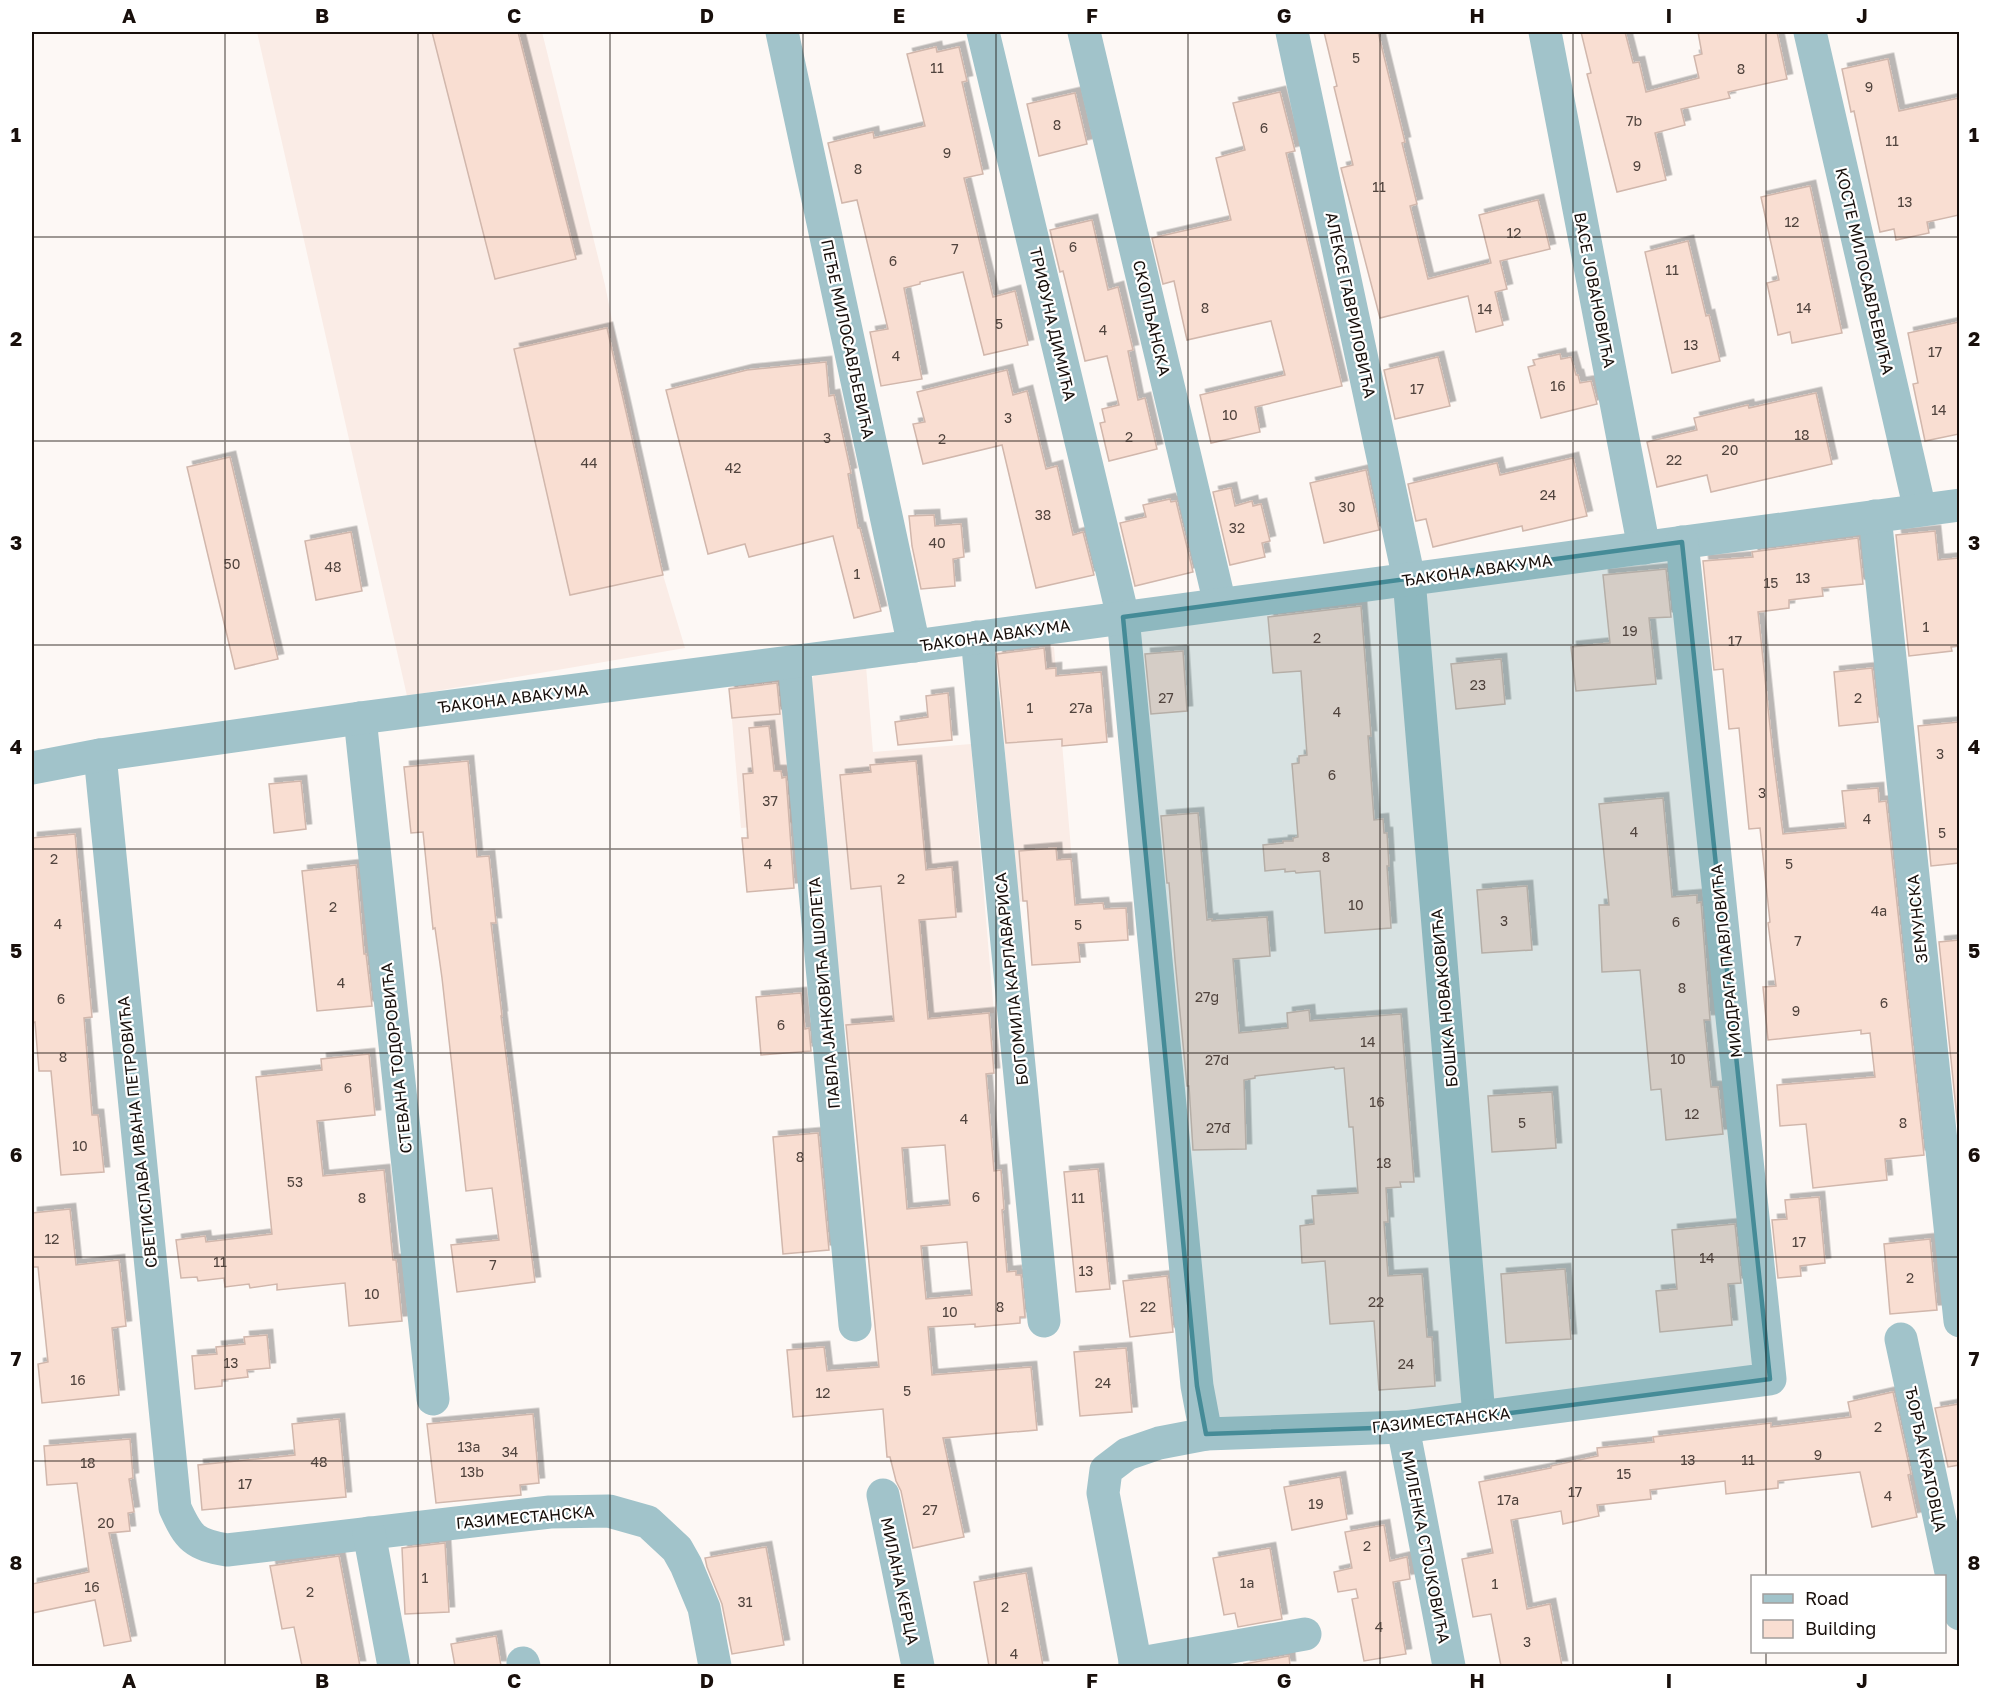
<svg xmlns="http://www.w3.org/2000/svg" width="1991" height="1698" viewBox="0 0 1991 1698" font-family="'Golos Text',sans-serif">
<defs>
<filter id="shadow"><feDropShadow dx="5.5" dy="-5.5" stdDeviation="0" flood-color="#0004"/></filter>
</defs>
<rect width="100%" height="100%" fill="#fdf8f5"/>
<g fill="#faece6">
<polygon points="257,32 542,32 605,285 663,575 685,648 407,696"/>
<polygon points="1054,647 1075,897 1017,902 997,652"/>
<polygon points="866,666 873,752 971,744 994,1013 840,1026 811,679 815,675"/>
<polygon points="784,679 796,823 741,828 729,684"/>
</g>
<g fill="#f9ded2" stroke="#d1b7ac" stroke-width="1.5" fill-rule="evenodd" filter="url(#shadow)">
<polygon points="432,32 518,32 576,259 495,279"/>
<polygon points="1324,32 1378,32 1405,142 1402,143 1417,204 1410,206 1428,279 1491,263 1479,215 1538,200 1550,249 1500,261 1507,289 1495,292 1503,325 1476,332 1468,296 1380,318 1341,168 1353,165 1334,87 1337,86"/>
<polygon points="1581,32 1625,32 1633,63 1639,62 1646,92 1699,78 1694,56 1702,54 1698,32 1777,32 1787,79 1728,92 1730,98 1681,109 1685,125 1655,133 1666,180 1617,192 1587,74 1591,73"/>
<polygon points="936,47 937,52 959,47 967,81 962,82 983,174 964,178 993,297 1015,291 1028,345 984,355 963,272 920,282 920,284 904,288 922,379 881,386 870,332 888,329 857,200 842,203 828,143 873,132 874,138 925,126 907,54"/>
<polygon points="1888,59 1899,111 1959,98 1959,215 1927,222 1929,233 1896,240 1894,229 1880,232 1854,111 1851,112 1842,69"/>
<polygon points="1280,92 1295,151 1286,153 1342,386 1255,407 1260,432 1211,443 1200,395 1285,375 1271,321 1187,340 1174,281 1163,284 1152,238 1231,220 1216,158 1245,150 1233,103"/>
<polygon points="1075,93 1087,144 1039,156 1027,104"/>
<polygon points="1810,186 1842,333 1792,343 1790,332 1778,335 1767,283 1779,280 1761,197"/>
<polygon points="1092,220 1108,290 1118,287 1133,350 1128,351 1138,400 1145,398 1157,449 1109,461 1100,423 1105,422 1102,409 1119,405 1107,356 1085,361 1063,271 1060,272 1050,230"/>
<polygon points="1688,241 1706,316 1709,315 1720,361 1672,373 1645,252"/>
<polygon points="1959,322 1959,434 1925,441 1913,384 1918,383 1908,333"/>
<polygon points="607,328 663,575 570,595 514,349"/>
<polygon points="1560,354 1561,359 1571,357 1576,375 1578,375 1580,383 1591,381 1597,404 1541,418 1528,367 1535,365 1533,360"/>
<polygon points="1438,357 1450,406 1395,419 1384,370"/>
<polygon points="826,362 829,396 834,395 851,473 848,474 858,528 860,528 881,611 854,618 833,536 749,557 745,544 708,554 666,390 747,370"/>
<polygon points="1007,370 1013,395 1027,391 1046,469 1057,466 1073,535 1083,532 1094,575 1036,588 1002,445 923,464 913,424 925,422 917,392"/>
<polygon points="1816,393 1832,464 1711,492 1707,475 1657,487 1647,442 1697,430 1694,418 1748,405 1749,408"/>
<polygon points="230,457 278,659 235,669 187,467"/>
<polygon points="1573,458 1587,516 1523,531 1522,526 1433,547 1426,519 1416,521 1408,484 1497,463 1500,475"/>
<polygon points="1366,470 1379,530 1324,543 1310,483"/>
<polygon points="1231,488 1235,506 1252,501 1253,506 1261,504 1270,541 1262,543 1265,557 1230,565 1213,492"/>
<polygon points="1170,499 1171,502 1176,501 1193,572 1135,586 1120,523 1146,517 1143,505"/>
<polygon points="934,515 935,526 961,524 964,557 953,559 955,586 921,589 912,546 909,516"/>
<polygon points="1935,531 1938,560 1959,558 1959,646 1951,647 1952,651 1909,656 1896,535"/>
<polygon points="351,532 362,591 316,600 305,541"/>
<polygon points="1858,538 1863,584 1822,588 1823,596 1789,600 1789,608 1758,612 1773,755 1783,834 1846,828 1842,791 1878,788 1879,802 1886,801 1924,1155 1885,1159 1887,1180 1813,1188 1806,1124 1780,1126 1777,1085 1875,1077 1870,1033 1861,1034 1861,1030 1768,1040 1763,987 1776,986 1768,923 1770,922 1760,828 1749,829 1739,728 1729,729 1723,669 1714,670 1703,561 1753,557 1752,552"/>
<polygon points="1666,569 1671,617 1649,618 1656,684 1576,691 1571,647 1610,643 1603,575"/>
<polygon points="1361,606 1371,736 1368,736 1374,820 1383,819 1384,833 1387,833 1389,866 1387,866 1391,928 1325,933 1320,871 1296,873 1295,871 1285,872 1285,869 1265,871 1263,845 1283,843 1283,841 1293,841 1293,838 1298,837 1292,764 1299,763 1299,756 1307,755 1301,671 1273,673 1268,617"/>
<polygon points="1044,648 1046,669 1056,668 1056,676 1101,672 1107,742 1062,746 1062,739 1006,743 997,654"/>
<polygon points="1183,651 1187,711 1151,714 1145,654"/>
<polygon points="1501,659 1505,704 1456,709 1451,664"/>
<polygon points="1872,668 1878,722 1839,726 1834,672"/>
<polygon points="777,683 780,714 732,718 729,689"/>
<polygon points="948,693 952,740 898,745 895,722 928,717 926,696"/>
<polygon points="1959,722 1959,863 1931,866 1918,726"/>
<polygon points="769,726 774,771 781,771 782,778 786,777 794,888 747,892 742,838 748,838 743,774 753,773 749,728"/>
<polygon points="468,761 477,857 489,856 496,923 491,923 502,1016 501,1016 535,1282 457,1292 451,1245 499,1240 492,1188 466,1191 442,978 435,928 433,929 423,832 411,833 404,767"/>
<path d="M916,761l10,109 26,-3 4,50 -37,3 9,99 61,-6 5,60 -8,1 8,97 7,-1 3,39 -2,1 5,62 9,-1v4h5l4,42h-5v6l-45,4v-3l-47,3 4,48 99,-8 6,63 -94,8 21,99 -51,11 -12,-57 -5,-10 -6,-24h-3l-4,-48 -90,8 -6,-67 37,-3 3,24 52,-4 -33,-342 48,-4 -13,-135 -30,3 -11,-114 31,-3 -1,-7zM945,1145l5,60 -43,4 -5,-61zM967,1242l5,53 -46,4 -5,-53z"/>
<polygon points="301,781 306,829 274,833 269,784"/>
<polygon points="1663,798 1672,897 1697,895 1697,903 1701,902 1710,1020 1704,1020 1711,1087 1718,1087 1723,1134 1666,1140 1661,1089 1651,1090 1640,970 1602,972 1599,905 1609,905 1599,804"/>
<polygon points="1198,813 1207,920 1212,919 1212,921 1267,917 1270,956 1233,959 1239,1033 1288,1028 1287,1013 1309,1010 1310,1021 1401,1014 1414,1182 1400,1182 1401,1187 1386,1188 1388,1222 1384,1222 1388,1276 1422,1274 1427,1337 1432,1337 1435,1386 1379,1390 1374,1321 1330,1324 1325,1261 1302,1263 1300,1226 1314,1224 1312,1196 1358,1193 1353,1127 1349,1127 1344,1068 1335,1069 1334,1067 1255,1076 1255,1078 1244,1080 1246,1149 1193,1150 1189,1086 1187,1086 1175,960 1169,883 1167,883 1161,816"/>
<polygon points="75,834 92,1017 84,1018 92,1115 98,1115 104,1172 61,1175 51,1071 39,1071 35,1022 32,1023 32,838"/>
<polygon points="1056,848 1057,860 1071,859 1075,905 1103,903 1104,909 1126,908 1128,940 1078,943 1080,962 1032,965 1027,901 1023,901 1019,851"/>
<polygon points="356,865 364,954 366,954 372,1006 317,1011 302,871"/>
<polygon points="1527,886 1532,950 1482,953 1477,890"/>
<polygon points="1959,940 1959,1138 1939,942"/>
<polygon points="801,993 805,1029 809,1028 811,1051 761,1055 756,997"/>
<polygon points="369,1054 375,1115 317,1121 323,1176 384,1170 393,1260 396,1260 402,1321 349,1326 345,1283 277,1290 277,1284 250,1288 249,1284 225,1287 224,1278 198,1281 197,1277 181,1278 176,1240 205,1236 206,1242 272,1234 256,1077 322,1070 321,1059"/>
<polygon points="1552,1092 1556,1148 1492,1152 1488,1096"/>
<polygon points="818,1133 829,1250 783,1254 773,1137"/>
<polygon points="1098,1169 1110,1289 1076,1292 1064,1172"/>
<polygon points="1819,1197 1825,1263 1800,1266 1801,1276 1778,1278 1772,1220 1787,1219 1785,1200"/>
<polygon points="70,1209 76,1265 119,1260 126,1326 112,1328 119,1395 42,1403 38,1364 48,1362 38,1267 32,1267 32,1213"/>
<polygon points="1735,1224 1741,1283 1728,1284 1732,1325 1660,1332 1656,1291 1677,1289 1672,1230"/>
<polygon points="1930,1239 1937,1310 1890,1314 1884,1244"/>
<polygon points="1565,1269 1571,1339 1506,1343 1501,1274"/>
<polygon points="1167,1276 1173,1332 1130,1337 1123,1281"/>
<polygon points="267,1335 270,1368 247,1370 248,1377 222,1380 222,1386 195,1389 192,1356 217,1354 216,1347 245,1344 244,1337"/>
<polygon points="1126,1348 1132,1412 1080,1416 1074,1352"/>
<polygon points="1893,1392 1911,1474 1908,1475 1917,1517 1872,1527 1860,1472 1778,1481 1778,1488 1726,1494 1725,1481 1650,1490 1651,1499 1597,1505 1599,1516 1563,1524 1561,1511 1511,1520 1527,1609 1550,1604 1562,1666 1501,1666 1491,1614 1473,1617 1462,1559 1493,1553 1479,1482 1551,1468 1551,1466 1598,1456 1597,1448 1654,1442 1653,1437 1771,1423 1771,1427 1851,1417 1848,1402"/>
<polygon points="1959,1404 1959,1465 1948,1467 1935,1408"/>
<polygon points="533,1414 539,1483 520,1485 521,1495 436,1503 427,1424"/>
<polygon points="339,1419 346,1497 202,1510 198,1465 295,1455 292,1424"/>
<polygon points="130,1439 133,1478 129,1479 134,1512 128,1513 130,1531 109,1533 131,1641 104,1646 95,1600 32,1613 32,1584 89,1572 77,1483 47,1485 44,1446"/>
<polygon points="1340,1477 1347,1519 1292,1530 1284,1487"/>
<polygon points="1384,1525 1390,1561 1407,1557 1410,1579 1393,1582 1406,1654 1364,1661 1352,1599 1358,1598 1356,1589 1338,1592 1334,1572 1352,1568 1345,1532"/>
<polygon points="445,1543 449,1612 405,1614 402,1548"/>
<polygon points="766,1547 784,1645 732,1654 722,1604 707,1567 705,1558"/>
<polygon points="1270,1548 1282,1619 1238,1627 1235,1613 1224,1615 1213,1558"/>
<polygon points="339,1556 360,1666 302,1666 294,1627 282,1629 270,1566"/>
<polygon points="1026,1573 1043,1666 989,1666 974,1582"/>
<polygon points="496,1636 501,1666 455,1666 451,1644"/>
<polygon points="1289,1656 1290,1666 1245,1666 1244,1664"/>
</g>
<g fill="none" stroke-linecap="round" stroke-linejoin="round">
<g stroke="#a1c3ca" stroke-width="33">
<polyline points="782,32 914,646"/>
<polyline points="983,32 1123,617 1197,1386 1206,1434"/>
<polyline points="1084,32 1220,604"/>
<polyline points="1292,32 1409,579 1479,1416"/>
<polyline points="1545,32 1644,548"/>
<polyline points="1810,32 1920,510"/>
<polyline points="1875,516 1960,1321"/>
<polyline points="977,637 1044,1321"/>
<polyline points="794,662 855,1325"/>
<polyline points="360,718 433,1399"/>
<path d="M100,755l75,753c14,31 19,36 52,42l323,-38 59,-1 39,11 29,27 9,16 18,43 11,58"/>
<polyline points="32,768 100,755 360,718 914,646 1960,505"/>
<polyline points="1901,1339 1960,1614"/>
<polyline points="1403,1427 1449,1666"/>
<polyline points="883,1495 918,1666"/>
<polyline points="369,1533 394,1666"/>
<polyline points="523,1663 524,1666"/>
<polyline points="1135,1664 1305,1634"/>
<polyline points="1136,1666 1103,1493 1106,1470 1127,1454 1159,1443 1206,1434 1403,1427 1770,1379 1682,542"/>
</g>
</g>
<path fill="#458b97" fill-opacity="0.2" stroke="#458b97" stroke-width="4.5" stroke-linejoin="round" d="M1682,542l88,837 -367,48 -197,7 -9,-48 -74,-769z"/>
<path fill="none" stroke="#180f0b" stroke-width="1.5" stroke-opacity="0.55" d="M225,32v1634M418,32v1634M610,32v1634M803,32v1634M996,32v1634M1188,32v1634M1380,32v1634M1573,32v1634M1766,32v1544M32,237h1928M32,441h1928M32,645h1928M32,849h1928M32,1053h1928M32,1257h1928M32,1461h1928M1766,1652v14"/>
<g text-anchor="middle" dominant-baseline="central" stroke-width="4.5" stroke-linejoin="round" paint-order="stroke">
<g font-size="14" fill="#50433d">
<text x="1356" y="57">5</text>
<text x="937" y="67">11</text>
<text x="1741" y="68">8</text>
<text x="1869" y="86">9</text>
<text x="1634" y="120">7b</text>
<text x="1057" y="124">8</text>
<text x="1264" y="127">6</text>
<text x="1892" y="140">11</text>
<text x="947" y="152">9</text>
<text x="1637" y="165">9</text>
<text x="858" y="168">8</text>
<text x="1379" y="186">11</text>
<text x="1905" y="201">13</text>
<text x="1792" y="221">12</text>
<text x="1514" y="232">12</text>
<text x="1073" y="246">6</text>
<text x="955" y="248">7</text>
<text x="893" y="260">6</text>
<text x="1672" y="269">11</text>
<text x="1205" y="307">8</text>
<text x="1804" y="307">14</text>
<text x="1485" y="308">14</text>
<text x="999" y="323">5</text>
<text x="1103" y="329">4</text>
<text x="1691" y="344">13</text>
<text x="1935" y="351">17</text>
<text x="896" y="355">4</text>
<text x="1558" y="385">16</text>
<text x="1417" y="388">17</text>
<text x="1939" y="409">14</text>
<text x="1230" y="414">10</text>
<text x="1008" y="417">3</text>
<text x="1802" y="434">18</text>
<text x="1129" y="436">2</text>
<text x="827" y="437">3</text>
<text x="942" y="438">2</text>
<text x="1730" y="449">20</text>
<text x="1674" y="459">22</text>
<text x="589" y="462">44</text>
<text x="733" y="467">42</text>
<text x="1548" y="494">24</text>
<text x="1347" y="506">30</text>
<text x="1043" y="514">38</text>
<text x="1237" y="527">32</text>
<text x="937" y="542">40</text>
<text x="232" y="563">50</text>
<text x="333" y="566">48</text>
<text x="857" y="573">1</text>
<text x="1803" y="577">13</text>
<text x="1771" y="582">15</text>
<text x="1926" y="626">1</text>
<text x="1630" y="630">19</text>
<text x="1317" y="637">2</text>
<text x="1735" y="640">17</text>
<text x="1478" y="684">23</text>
<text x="1166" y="697">27</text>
<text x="1858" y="697">2</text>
<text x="1030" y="707">1</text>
<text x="1081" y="707">27a</text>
<text x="1337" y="711">4</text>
<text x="1940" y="753">3</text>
<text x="1332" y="774">6</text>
<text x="1762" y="792">3</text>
<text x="770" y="800">37</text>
<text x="1867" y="818">4</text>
<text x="1634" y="831">4</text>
<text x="1942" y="832">5</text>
<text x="1326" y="856">8</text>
<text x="54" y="858">2</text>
<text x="768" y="863">4</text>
<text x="1789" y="863">5</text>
<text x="901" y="878">2</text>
<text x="1356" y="904">10</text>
<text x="333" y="906">2</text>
<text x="1879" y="910">4a</text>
<text x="1504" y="920">3</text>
<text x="1676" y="921">6</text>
<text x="58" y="923">4</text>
<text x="1078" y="924">5</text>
<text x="1798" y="940">7</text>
<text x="341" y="982">4</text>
<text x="1682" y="987">8</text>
<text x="1207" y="996">27g</text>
<text x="61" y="998">6</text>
<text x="1884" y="1002">6</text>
<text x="1796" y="1010">9</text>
<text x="781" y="1024">6</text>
<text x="1368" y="1041">14</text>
<text x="63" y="1056">8</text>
<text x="1678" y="1058">10</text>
<text x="1217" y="1059">27d</text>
<text x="348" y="1087">6</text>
<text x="1377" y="1101">16</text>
<text x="1692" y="1113">12</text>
<text x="964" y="1118">4</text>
<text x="1522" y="1122">5</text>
<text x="1903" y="1122">8</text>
<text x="1218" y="1127">27đ</text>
<text x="80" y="1145">10</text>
<text x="800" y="1156">8</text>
<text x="1384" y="1162">18</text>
<text x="295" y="1181">53</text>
<text x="976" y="1196">6</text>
<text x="362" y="1197">8</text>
<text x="1078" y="1197">11</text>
<text x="52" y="1238">12</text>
<text x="1799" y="1241">17</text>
<text x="1707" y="1257">14</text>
<text x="220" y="1261">11</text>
<text x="493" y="1264">7</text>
<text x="1086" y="1270">13</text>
<text x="1910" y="1277">2</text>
<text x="372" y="1293">10</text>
<text x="1376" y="1301">22</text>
<text x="1000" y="1306">8</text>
<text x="1148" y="1306">22</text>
<text x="950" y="1311">10</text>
<text x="231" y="1362">13</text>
<text x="1406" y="1363">24</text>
<text x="78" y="1379">16</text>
<text x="1103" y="1382">24</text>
<text x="907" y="1390">5</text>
<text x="823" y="1392">12</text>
<text x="1878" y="1426">2</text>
<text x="469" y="1446">13a</text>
<text x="510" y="1451">34</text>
<text x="1818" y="1454">9</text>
<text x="1688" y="1459">13</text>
<text x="1748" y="1459">11</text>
<text x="319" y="1461">48</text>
<text x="88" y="1462">18</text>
<text x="472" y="1471">13b</text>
<text x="1624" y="1473">15</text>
<text x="245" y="1483">17</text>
<text x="1575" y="1491">17</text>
<text x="1888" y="1495">4</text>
<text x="1508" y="1499">17a</text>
<text x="1316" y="1503">19</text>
<text x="930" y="1509">27</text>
<text x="106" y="1522">20</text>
<text x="1367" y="1545">2</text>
<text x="425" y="1577">1</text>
<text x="1247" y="1582">1a</text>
<text x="1495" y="1583">1</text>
<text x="92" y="1586">16</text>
<text x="310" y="1591">2</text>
<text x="745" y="1601">31</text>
<text x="1005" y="1606">2</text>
<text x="1379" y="1626">4</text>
<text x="1527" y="1641">3</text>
<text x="1014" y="1653">4</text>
</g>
<g font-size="16" fill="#180f0b" stroke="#fff">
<text transform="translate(1865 271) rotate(77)">КОСТЕ МИЛОСАВЉЕВИЋА</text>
<text transform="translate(1595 290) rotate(79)">ВАСЕ ЈОВАНОВИЋА</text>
<text transform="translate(1351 305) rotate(78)">АЛЕКСЕ ГАВРИЛОВИЋА</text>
<text transform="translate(1152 318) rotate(77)">СКОПЉАНСКА</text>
<text transform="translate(1053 324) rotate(77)">ТРИФУНА ДИМИЋА</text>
<text transform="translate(848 339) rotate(78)">ПЕЂЕ МИЛОСАВЉЕВИЋА</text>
<text transform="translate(1477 570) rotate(-8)">ЂАКОНА АВАКУМА</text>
<text transform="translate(995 635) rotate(-8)">ЂАКОНА АВАКУМА</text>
<text transform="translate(513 698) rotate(-7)">ЂАКОНА АВАКУМА</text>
<text transform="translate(1917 919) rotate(-96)">ЗЕМУНСКА</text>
<text transform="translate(1726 961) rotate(-96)">МИОДРАГА ПАВЛОВИЋА</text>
<text transform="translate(1011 979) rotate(-96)">БОГОМИЛА КАРЛАВАРИСА</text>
<text transform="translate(824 993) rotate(-95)">ПАВЛА ЈАНКОВИЋА ШОЛЕТА</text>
<text transform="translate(1444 998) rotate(-95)">БОШКА НОВАКОВИЋА</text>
<text transform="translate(396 1058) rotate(-96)">СТЕВАНА ТОДОРОВИЋА</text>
<text transform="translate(137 1132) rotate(-96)">СВЕТИСЛАВА ИВАНА ПЕТРОВИЋА</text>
<text transform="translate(1441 1420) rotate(-6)">ГАЗИМЕСТАНСКА</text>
<text transform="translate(1926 1459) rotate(78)">ЂОРЂА КРАТОВЦА</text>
<text transform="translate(525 1517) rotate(-5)">ГАЗИМЕСТАНСКА</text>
<text transform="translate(1426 1547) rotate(79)">МИЛЕНКА СТОЈКОВИЋА</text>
<text transform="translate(900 1581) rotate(78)">МИЛАНА КЕРЦА</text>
</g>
</g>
<rect width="1991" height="1698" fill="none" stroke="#ffffff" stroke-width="66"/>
<rect x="1751" y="1575" width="195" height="78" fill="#ffffff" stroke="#a39f9d" stroke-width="1.5"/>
<rect x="1763" y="1594" width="30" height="9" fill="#a1c3ca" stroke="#a39f9d" stroke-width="1.5"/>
<text x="1805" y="1605" font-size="18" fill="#180f0b">Road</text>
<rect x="1763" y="1620" width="30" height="18" fill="#f9ded2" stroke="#a39f9d" stroke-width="1.5"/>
<text x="1805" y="1635" font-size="18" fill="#180f0b">Building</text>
<rect x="33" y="33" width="1925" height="1632" fill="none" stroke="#180f0b" stroke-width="2"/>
<g font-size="20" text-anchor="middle" font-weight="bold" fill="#180f0b">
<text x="129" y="23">A</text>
<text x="322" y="23">B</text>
<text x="514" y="23">C</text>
<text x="707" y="23">D</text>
<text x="899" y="23">E</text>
<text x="1092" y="23">F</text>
<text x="1284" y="23">G</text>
<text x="1477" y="23">H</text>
<text x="1669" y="23">I</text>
<text x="1862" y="23">J</text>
<text x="16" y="142">1</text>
<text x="1974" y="142">1</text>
<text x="16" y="346">2</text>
<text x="1974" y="346">2</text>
<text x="16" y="550">3</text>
<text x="1974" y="550">3</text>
<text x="16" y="754">4</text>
<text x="1974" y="754">4</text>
<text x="16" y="958">5</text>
<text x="1974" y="958">5</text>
<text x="16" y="1162">6</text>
<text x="1974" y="1162">6</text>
<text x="16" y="1366">7</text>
<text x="1974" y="1366">7</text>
<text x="16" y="1570">8</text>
<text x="1974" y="1570">8</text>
<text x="129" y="1688">A</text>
<text x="322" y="1688">B</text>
<text x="514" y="1688">C</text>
<text x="707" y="1688">D</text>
<text x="899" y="1688">E</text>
<text x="1092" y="1688">F</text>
<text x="1284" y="1688">G</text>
<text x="1477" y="1688">H</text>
<text x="1669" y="1688">I</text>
<text x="1862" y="1688">J</text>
</g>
</svg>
